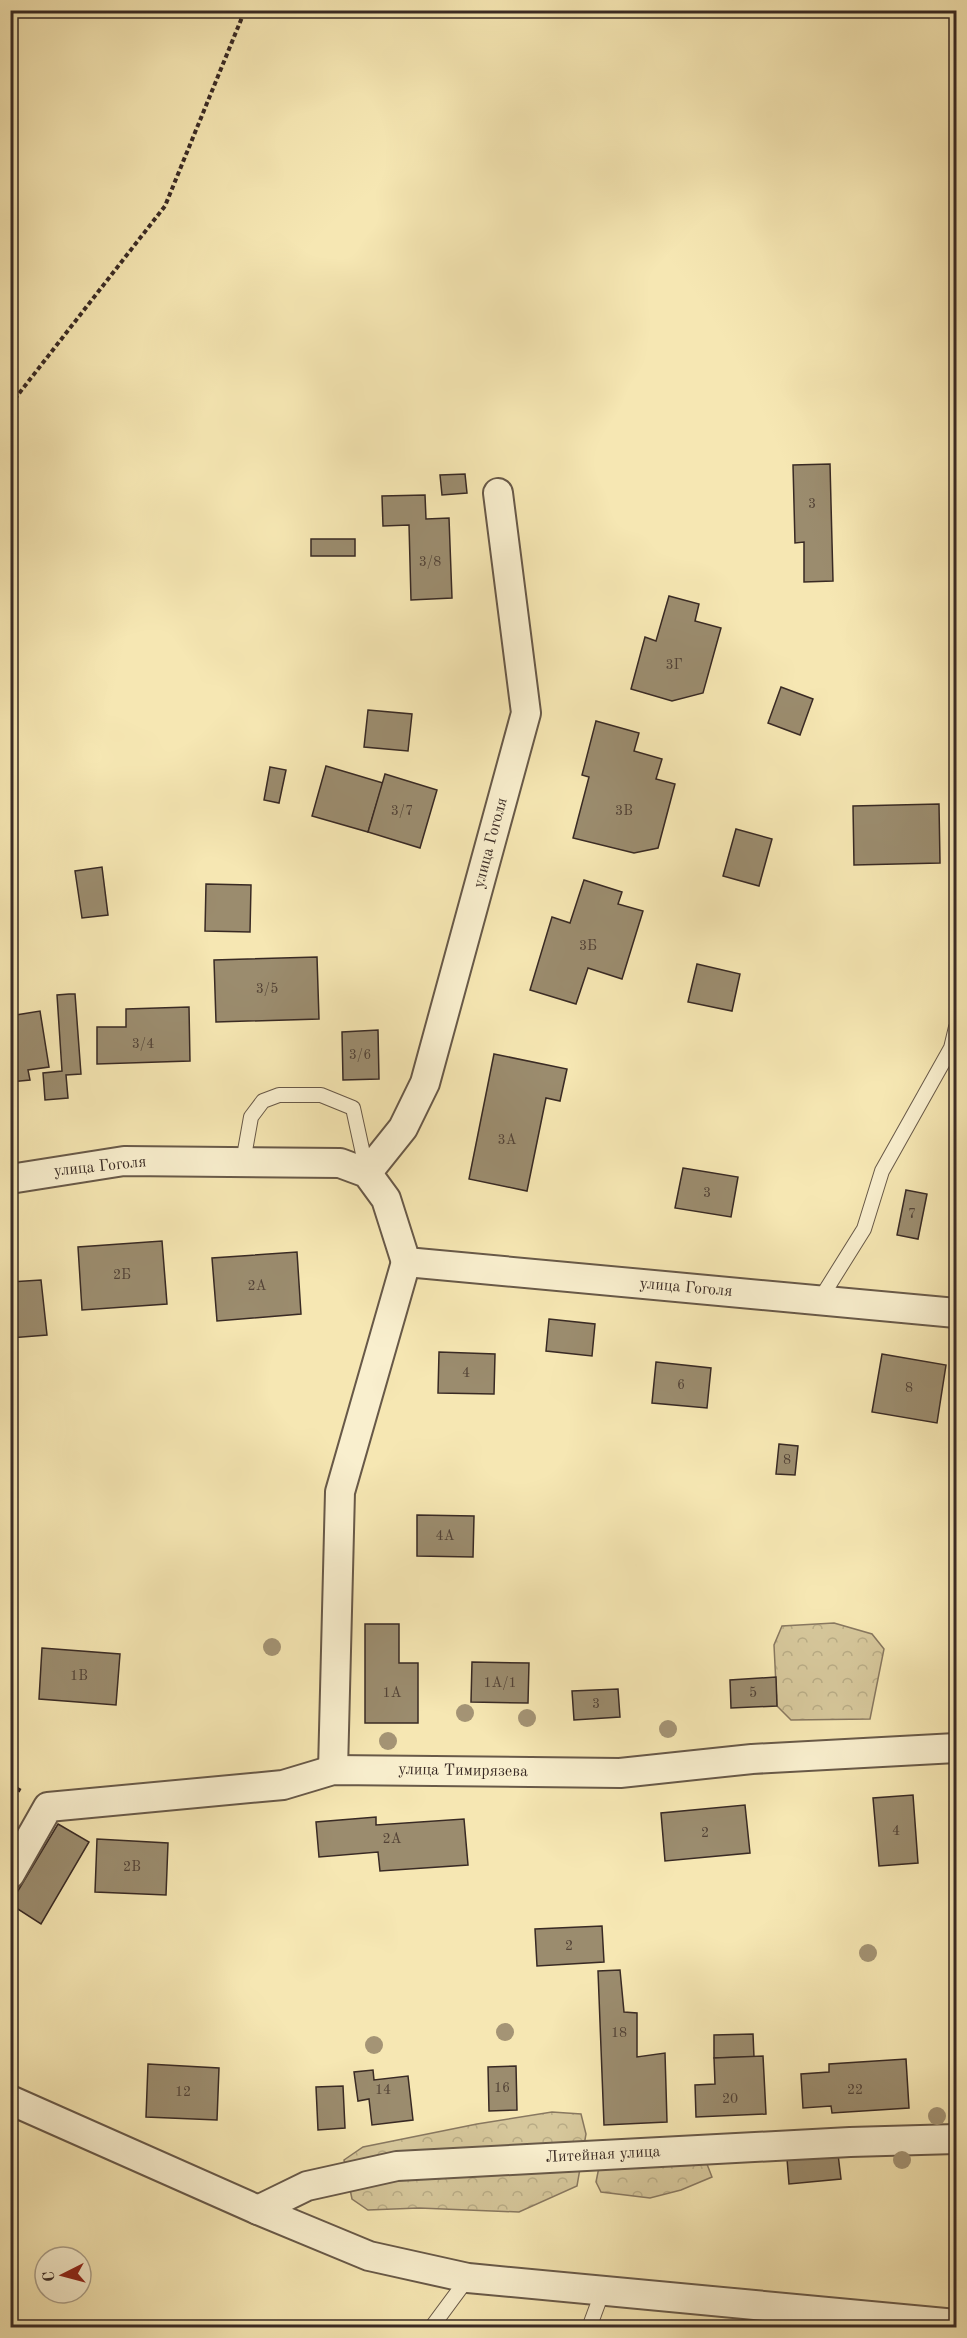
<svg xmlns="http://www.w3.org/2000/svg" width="967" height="2338" viewBox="0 0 967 2338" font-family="'Old Standard TT',serif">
<defs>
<pattern id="forest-crowns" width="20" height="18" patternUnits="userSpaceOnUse" patternTransform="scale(1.5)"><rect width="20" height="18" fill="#d6c79b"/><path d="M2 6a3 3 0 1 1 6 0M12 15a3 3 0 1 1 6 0" fill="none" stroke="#b8ab85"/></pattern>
</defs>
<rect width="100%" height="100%" fill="#f6e7b3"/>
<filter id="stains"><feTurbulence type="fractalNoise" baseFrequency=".00333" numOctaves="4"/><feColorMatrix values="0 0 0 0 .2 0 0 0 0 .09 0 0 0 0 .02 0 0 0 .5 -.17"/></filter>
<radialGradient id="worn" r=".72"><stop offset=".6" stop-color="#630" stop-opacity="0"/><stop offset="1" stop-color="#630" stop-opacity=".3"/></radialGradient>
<g fill="url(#forest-crowns)" stroke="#887860" stroke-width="1.5">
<polygon points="834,1623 872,1634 884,1649 870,1719 791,1720 777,1706 774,1645 782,1626"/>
<polygon points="552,2112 581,2114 586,2134 577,2186 519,2212 419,2208 368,2210 352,2199 344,2160 363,2147 477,2124"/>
<polygon points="705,2159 712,2177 681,2190 650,2198 601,2192 596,2182 599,2167"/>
</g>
<g fill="#9b8c6e" stroke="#392a24" stroke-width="1.5">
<polygon points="830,464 833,581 804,582 804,542 795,543 793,465"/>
<polygon points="465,474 467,493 442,495 440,475"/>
<polygon points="425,495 426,519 449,518 452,598 411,600 409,525 383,526 382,496"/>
<rect x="311" y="539" width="44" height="17"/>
<polygon points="669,596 699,604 695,621 721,628 703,693 672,701 631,689 645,637 656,641"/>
<polygon points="781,687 813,699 800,735 768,723"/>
<polygon points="368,710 412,714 408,751 364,747"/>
<polygon points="596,721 639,733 634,751 662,759 656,779 675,784 658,848 634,853 573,838 589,777 582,775"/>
<polygon points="326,766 383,783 368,832 312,816"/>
<polygon points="270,767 286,770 279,803 264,800"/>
<polygon points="385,774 437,790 420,848 368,832"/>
<polygon points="939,804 940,863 854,865 853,806"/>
<polygon points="736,829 772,839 759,886 723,876"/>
<polygon points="102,867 108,915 82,918 75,871"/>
<polygon points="584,880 622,892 618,904 643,911 622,979 588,968 576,1004 530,990 552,917 570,923"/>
<polygon points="206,884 251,885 250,932 205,931"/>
<polygon points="317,957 319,1019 216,1022 214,960"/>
<polygon points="697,964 740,974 732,1011 688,1002"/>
<polygon points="69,994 75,994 81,1074 66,1075 68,1098 45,1100 43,1073 62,1071 57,995"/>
<polygon points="189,1007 190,1061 97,1064 97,1027 126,1027 126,1009"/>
<polygon points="40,1011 49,1067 28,1070 30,1080 10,1082 10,1016"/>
<polygon points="378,1030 379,1079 343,1080 342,1032"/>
<polygon points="494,1054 567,1069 560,1101 546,1098 527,1191 469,1179"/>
<polygon points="683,1168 738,1177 731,1217 675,1208"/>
<polygon points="906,1190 927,1194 918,1239 897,1235"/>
<polygon points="162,1241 167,1304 82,1310 78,1247"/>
<polygon points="297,1252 301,1314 217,1321 212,1258"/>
<polygon points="41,1280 47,1335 10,1338 10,1282"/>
<polygon points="549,1319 595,1324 592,1356 546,1351"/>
<polygon points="439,1352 495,1354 494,1394 438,1393"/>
<polygon points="882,1354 946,1365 937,1423 872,1412"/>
<polygon points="656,1362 711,1368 707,1408 652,1403"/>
<polygon points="779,1444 798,1446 795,1475 776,1474"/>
<polygon points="417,1515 474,1516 473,1557 417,1556"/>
<polygon points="365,1624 399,1624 399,1663 418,1663 418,1723 365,1723"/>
<polygon points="42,1648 120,1654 116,1705 39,1699"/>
<polygon points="472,1662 529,1663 528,1703 471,1702"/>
<polygon points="776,1677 777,1706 731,1708 730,1680"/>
<polygon points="618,1689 620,1717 574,1720 572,1691"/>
<polygon points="913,1795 918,1863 879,1866 873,1798"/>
<polygon points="745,1805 750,1853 665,1861 661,1813"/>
<polygon points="376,1817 376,1825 464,1819 468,1865 380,1871 378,1852 319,1857 316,1822"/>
<polygon points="58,1824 89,1842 41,1924 10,1904"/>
<polygon points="97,1839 168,1843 166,1895 95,1892"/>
<polygon points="602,1926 604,1962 537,1966 535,1929"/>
<polygon points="620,1970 624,2012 637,2013 637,2057 665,2053 667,2122 604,2125 598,1971"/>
<polygon points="753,2034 754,2057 714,2058 714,2035"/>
<polygon points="763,2056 766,2114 696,2117 695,2085 715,2084 714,2058"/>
<polygon points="906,2059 909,2108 832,2113 831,2106 803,2108 801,2074 829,2072 829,2064"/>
<polygon points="148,2064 219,2068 217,2120 146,2117"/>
<polygon points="516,2066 517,2110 489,2111 488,2067"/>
<polygon points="373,2070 374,2080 408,2076 413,2120 372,2125 369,2099 358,2101 354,2072"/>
<polygon points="343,2086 345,2128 318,2130 316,2087"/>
<polygon points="838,2154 841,2179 789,2184 787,2159"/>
</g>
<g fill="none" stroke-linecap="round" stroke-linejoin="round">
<g stroke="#685948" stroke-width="16">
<g id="lane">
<polyline points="243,1162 251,1117 263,1101 279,1095 321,1095 353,1108 367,1172"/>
<polyline points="819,1301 864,1229 882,1171 951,1048 956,1027"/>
<polyline points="431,2328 468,2278"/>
<polyline points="589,2328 603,2290"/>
</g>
</g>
<g stroke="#685948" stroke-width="32">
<g id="street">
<polyline points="367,1173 403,1128 425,1083 526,713 498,493"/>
<polyline points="10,1179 124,1161 340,1163 367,1173 386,1199 406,1262 956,1313"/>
<polyline points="333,1770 340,1492 406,1262"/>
<polyline points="10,1874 48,1807 283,1785 333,1770 620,1773 752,1759 956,1748"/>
<polyline points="10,2100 258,2210 369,2256 468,2278 956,2324"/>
<polyline points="258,2210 307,2186 397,2166 850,2142 956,2139"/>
</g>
</g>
<g stroke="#392a24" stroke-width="4" stroke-dasharray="4.5 3" stroke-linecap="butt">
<polyline points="10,405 165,206 245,10"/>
<polyline points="10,1785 21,1791"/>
</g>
<use href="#lane" stroke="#f9efce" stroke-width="14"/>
<use href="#street" stroke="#f9efce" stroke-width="28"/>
</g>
<g fill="#a49475">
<circle cx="272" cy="1647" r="9"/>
<circle cx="465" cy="1713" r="9"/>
<circle cx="527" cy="1718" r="9"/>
<circle cx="668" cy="1729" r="9"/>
<circle cx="388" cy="1741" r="9"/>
<circle cx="868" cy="1953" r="9"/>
<circle cx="505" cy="2032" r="9"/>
<circle cx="374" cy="2045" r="9"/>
<circle cx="937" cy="2116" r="9"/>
<circle cx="902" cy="2160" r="9"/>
</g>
<g text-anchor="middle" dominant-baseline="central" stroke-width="6" stroke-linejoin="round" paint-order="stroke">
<g font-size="14" fill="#524236">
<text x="812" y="504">3</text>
<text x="430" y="562">3/8</text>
<text x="674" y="665">3Г</text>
<text x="402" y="811">3/7</text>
<text x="624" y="811">3В</text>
<text x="588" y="946">3Б</text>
<text x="267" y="989">3/5</text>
<text x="143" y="1044">3/4</text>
<text x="360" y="1055">3/6</text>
<text x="507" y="1140">3А</text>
<text x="707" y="1193">3</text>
<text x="912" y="1214">7</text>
<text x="122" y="1275">2Б</text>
<text x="257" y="1286">2А</text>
<text x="466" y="1373">4</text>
<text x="681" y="1385">6</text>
<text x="909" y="1388">8</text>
<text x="787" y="1460">8</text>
<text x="445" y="1536">4А</text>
<text x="79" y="1676">1В</text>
<text x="500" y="1683">1А/1</text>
<text x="392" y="1693">1А</text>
<text x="753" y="1693">5</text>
<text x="596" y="1704">3</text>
<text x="896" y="1831">4</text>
<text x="705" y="1833">2</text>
<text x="392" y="1839">2А</text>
<text x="132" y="1867">2В</text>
<text x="569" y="1946">2</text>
<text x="619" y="2033">18</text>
<text x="502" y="2088">16</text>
<text x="383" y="2090">14</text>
<text x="855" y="2090">22</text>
<text x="183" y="2092">12</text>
<text x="730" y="2099">20</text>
</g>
<g font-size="16" fill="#392a24" stroke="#f9efce">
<text transform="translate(491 843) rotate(-75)">улица Гоголя</text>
<text transform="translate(100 1167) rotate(-6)">улица Гоголя</text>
<text transform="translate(686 1288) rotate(5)">улица Гоголя</text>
<text transform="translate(463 1771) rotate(1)">улица Тимирязева</text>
<text transform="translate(603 2155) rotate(-3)">Литейная улица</text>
</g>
</g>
<rect width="967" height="2338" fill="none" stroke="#f6e7b3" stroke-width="36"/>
<rect x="12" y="12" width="943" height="2314" fill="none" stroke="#392a24" stroke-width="3"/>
<rect x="18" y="18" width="931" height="2302" fill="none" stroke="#392a24" stroke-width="1.5"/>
<g transform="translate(63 2275) rotate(264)"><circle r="28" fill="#f9efce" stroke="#aca08a" stroke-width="1.5"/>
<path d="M0-4.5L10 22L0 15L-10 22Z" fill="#8f2418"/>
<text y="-9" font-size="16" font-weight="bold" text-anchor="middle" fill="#392a24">С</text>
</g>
<rect width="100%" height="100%" filter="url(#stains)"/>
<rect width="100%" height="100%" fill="url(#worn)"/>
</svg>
